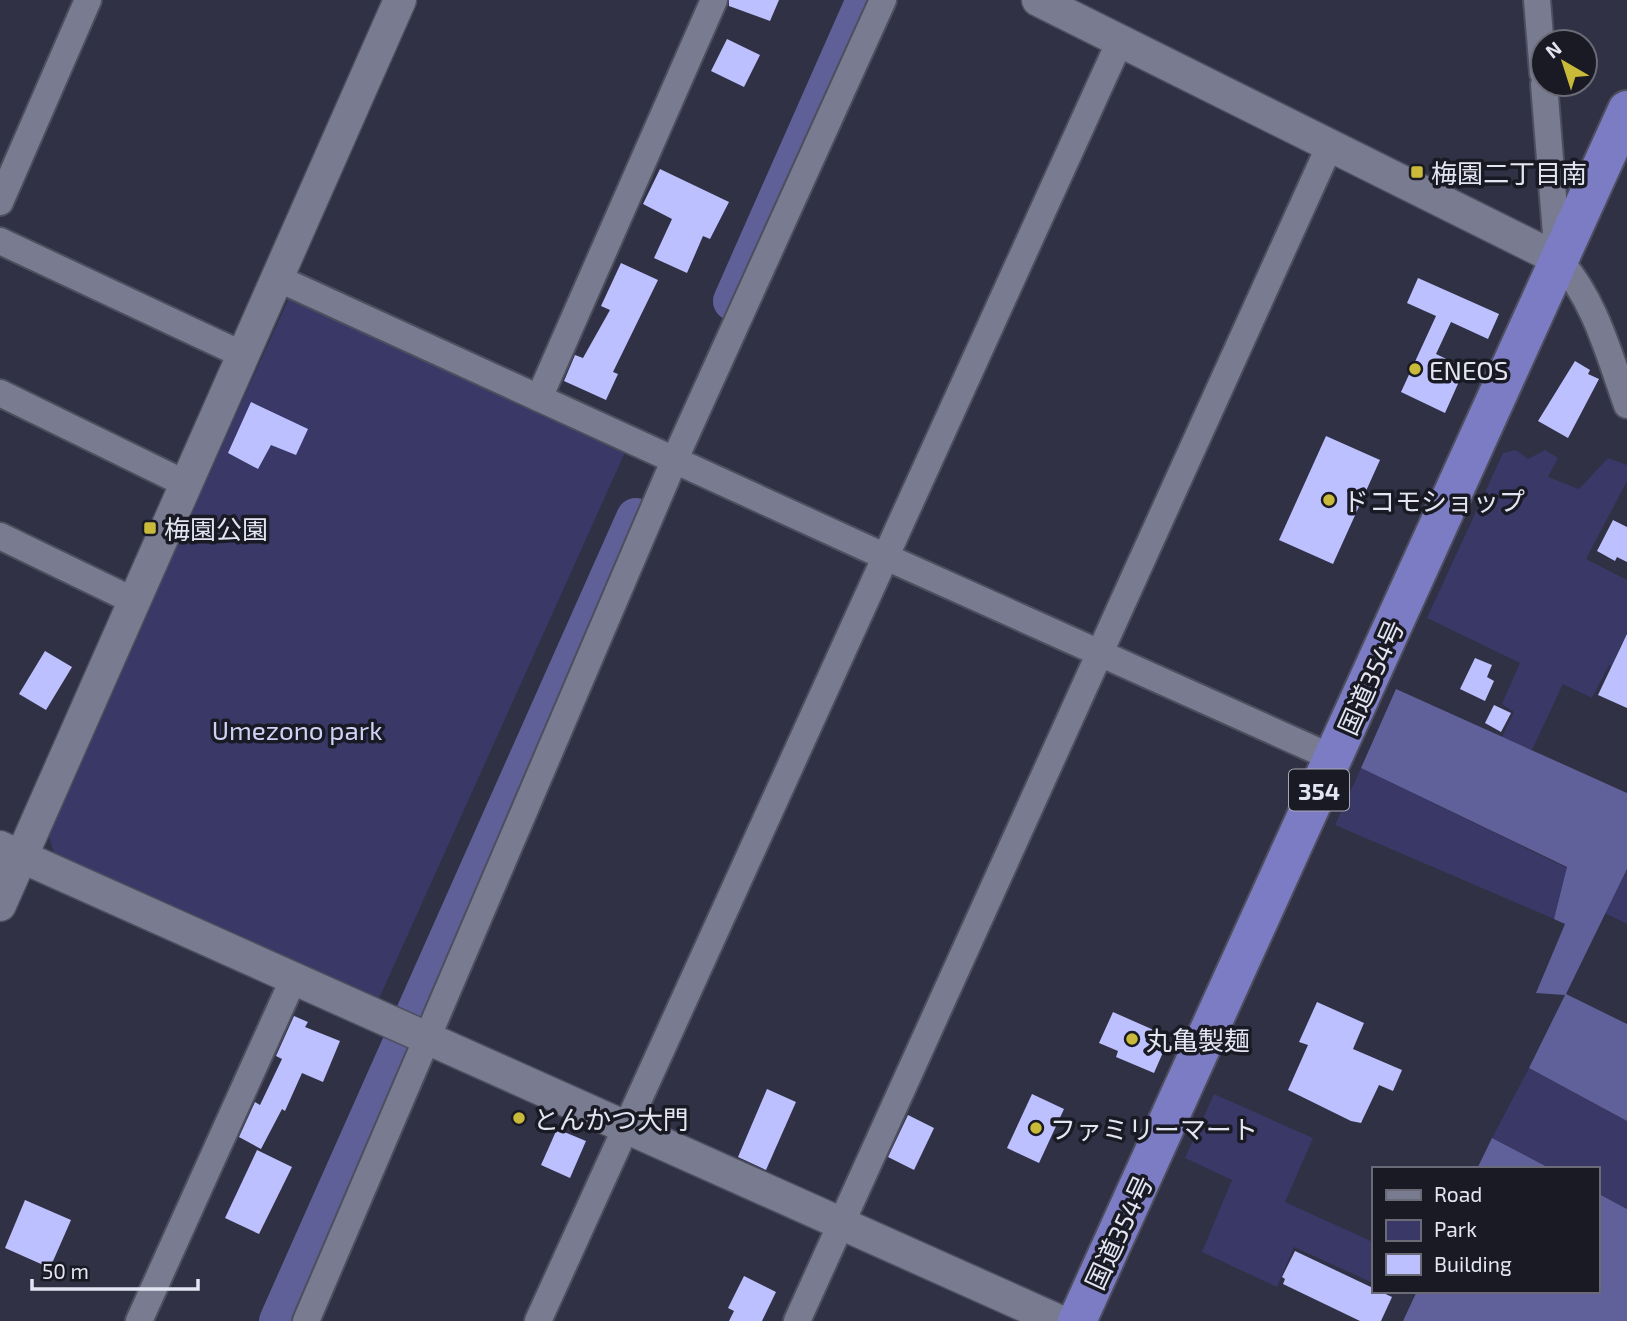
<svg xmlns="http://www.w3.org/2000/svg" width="1627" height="1321" viewBox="0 0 1627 1321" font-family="'Exo 2','Noto Sans JP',sans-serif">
<rect width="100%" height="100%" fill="#303144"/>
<g fill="#393867">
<polygon points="289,298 627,448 377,1003 56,860 47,830"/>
<polygon points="1516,450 1528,459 1545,450 1558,458 1548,477 1579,489 1608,458 1627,465 1627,481 1586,559 1627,580 1627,641 1626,644 1622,643 1615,658 1627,663 1627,674 1609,665 1592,698 1563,684 1532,750 1502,737 1514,712 1502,704 1520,663 1427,618 1503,453"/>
<polygon points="1361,768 1567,868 1554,919 1335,825"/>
<polygon points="1627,869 1627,924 1605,913"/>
<polygon points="1529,1068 1627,1121 1627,1209 1597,1193 1597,1169 1551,1169 1492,1138"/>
<polygon points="1214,1094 1313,1138 1285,1202 1373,1242 1373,1283 1294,1247 1277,1287 1202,1252 1232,1180 1185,1158"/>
</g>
<g fill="#60619a">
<polygon points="1396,689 1627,793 1627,869 1566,994 1627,1024 1627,1121 1529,1068 1565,995 1536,993 1565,924 1554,919 1567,867 1361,768"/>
<polygon points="1492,1138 1551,1169 1477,1169"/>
<polygon points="1597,1193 1627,1209 1627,1321 1403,1321 1417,1291 1597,1291"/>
</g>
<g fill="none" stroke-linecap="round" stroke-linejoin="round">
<g stroke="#5f6098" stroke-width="40">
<polyline points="733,301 866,0"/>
<polyline points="279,1321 636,518"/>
</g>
</g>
<g fill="#bcc0ff">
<polygon points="729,0 779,0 770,21 729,6"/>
<polygon points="727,39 760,55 744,87 711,71"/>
<polygon points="660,169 729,202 710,239 703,236 687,273 654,258 672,219 643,204"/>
<polygon points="621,263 658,280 613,372 618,374 606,400 564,381 575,355 583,358 610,310 601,306"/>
<polygon points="1418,278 1499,314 1488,339 1451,322 1436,354 1465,368 1445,413 1401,392 1436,316 1407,303"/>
<polygon points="1575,361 1590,370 1588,374 1599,379 1568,438 1538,421"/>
<polygon points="251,402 308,429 296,455 271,445 258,469 228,453"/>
<polygon points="1326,436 1380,460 1333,564 1279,540"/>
<polygon points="1613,520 1627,527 1627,562 1617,557 1615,561 1597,551"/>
<polygon points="1627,634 1627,708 1598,695"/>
<polygon points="45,651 72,667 46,710 19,694"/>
<polygon points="1475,658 1492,665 1487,677 1494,681 1485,701 1460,689"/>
<polygon points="1494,705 1511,713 1501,732 1485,723"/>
<polygon points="1317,1002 1364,1023 1353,1049 1402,1070 1393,1091 1379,1085 1361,1123 1351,1121 1288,1090 1308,1045 1299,1042"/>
<polygon points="1113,1012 1165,1035 1159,1048 1164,1050 1154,1073 1116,1057 1118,1051 1099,1043"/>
<polygon points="294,1016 308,1022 305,1027 340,1041 323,1082 302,1073 285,1111 282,1109 261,1149 239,1137 255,1102 260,1105 282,1059 276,1056"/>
<polygon points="767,1089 796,1102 766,1170 738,1157"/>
<polygon points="1032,1094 1064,1109 1039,1163 1007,1148"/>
<polygon points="908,1115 934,1128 914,1170 888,1157"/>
<polygon points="557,1129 586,1141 570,1178 541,1165"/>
<polygon points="257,1150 292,1167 259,1234 225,1218"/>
<polygon points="25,1200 71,1220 50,1268 5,1248"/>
<polygon points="1295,1251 1373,1288 1373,1291 1379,1291 1392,1297 1381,1321 1360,1321 1283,1284 1285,1279 1282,1277"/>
<polygon points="744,1276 776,1292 762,1321 729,1321 734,1311 728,1308"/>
</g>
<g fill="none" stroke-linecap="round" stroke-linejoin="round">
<g stroke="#4d4e5e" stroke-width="30">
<g id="minor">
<polyline points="1537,0 1543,73"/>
<path d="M1544,84l14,175c37,40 51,96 69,146"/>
<polyline points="0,202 88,0"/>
<polyline points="0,241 243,355"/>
<polyline points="277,278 886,557 1333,758"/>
<polyline points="0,393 186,484"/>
<polyline points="539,398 714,0"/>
<polyline points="0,536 134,601"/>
<polyline points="139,1321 293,980"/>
<polyline points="306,1321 674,461 883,0"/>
<polyline points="538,1321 1120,41"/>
<polyline points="797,1321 1330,145"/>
</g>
</g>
<g stroke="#4d4e5e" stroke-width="35">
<g id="tertiary">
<polyline points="1038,0 1558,259"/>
<polyline points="0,847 1059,1321"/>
<polyline points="0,905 400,0"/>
</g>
</g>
<g stroke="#4d4e5e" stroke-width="42">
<polyline id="trunk" points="1077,1321 1627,110"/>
</g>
<use href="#minor" stroke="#797b91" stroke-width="26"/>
<use href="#tertiary" stroke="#797b91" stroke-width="32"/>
<use href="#trunk" stroke="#7c7cc5" stroke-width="38"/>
</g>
<g fill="#caba3a" stroke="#191a23" stroke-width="2.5">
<rect x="1410" y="165" width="14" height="14" rx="3.5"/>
<circle cx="1415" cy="369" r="7"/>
<circle cx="1329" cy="500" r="7"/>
<rect x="143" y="521" width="14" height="14" rx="3.5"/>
<circle cx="1132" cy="1039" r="7"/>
<circle cx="519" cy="1118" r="7"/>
<circle cx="1036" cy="1128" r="7"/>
</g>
<g text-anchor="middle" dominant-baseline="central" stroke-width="7" stroke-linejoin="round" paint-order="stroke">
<rect fill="#191a23" stroke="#a7a8b4" stroke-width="2" x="1289" y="769.5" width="60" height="41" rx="5"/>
<g font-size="24" font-weight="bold" fill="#e4e5f2">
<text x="1319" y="790">354</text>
</g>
<g font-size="26" fill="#e4e5f2" stroke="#191a23" text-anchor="start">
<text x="1431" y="172">梅園二丁目南</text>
<text x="1429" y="369">ENEOS</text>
<text x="1343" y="500">ドコモショップ</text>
<text x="164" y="528">梅園公園</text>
<text x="1146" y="1039">丸亀製麺</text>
<text x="533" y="1118">とんかつ大門</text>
<text x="1050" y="1128">ファミリーマート</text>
</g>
<g font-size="26" fill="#e4e5f2" stroke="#191a23">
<text transform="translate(1370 677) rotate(-66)">国道354号</text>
<text transform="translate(1118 1232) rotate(-65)">国道354号</text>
</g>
<g font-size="26" fill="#cfd2f4" stroke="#191a23">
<text x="297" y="729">Umezono park</text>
</g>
</g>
<rect x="1372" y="1167" width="228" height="126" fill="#191a23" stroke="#6a6b76" stroke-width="2"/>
<rect x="1386" y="1190" width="35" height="10" fill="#797b91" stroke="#6a6b76" stroke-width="2"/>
<text x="1434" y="1202" font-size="21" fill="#e4e5f2">Road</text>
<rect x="1386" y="1220" width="35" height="21" fill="#393867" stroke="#6a6b76" stroke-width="2"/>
<text x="1434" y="1237" font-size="21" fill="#e4e5f2">Park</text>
<rect x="1386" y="1254" width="35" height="21" fill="#bcc0ff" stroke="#6a6b76" stroke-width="2"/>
<text x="1434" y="1272" font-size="21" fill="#e4e5f2">Building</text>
<g transform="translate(1564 63) rotate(321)"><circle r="33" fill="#191a23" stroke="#6a6b76" stroke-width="2"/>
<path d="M0-5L12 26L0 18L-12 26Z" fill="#caba3a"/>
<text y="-10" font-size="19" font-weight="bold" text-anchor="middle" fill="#e4e5f2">N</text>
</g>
<path d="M32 1279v10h166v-10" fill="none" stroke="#e4e5f2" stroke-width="3.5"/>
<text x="42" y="1279" font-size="21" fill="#e4e5f2" stroke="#191a23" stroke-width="5" paint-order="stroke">50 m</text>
</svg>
